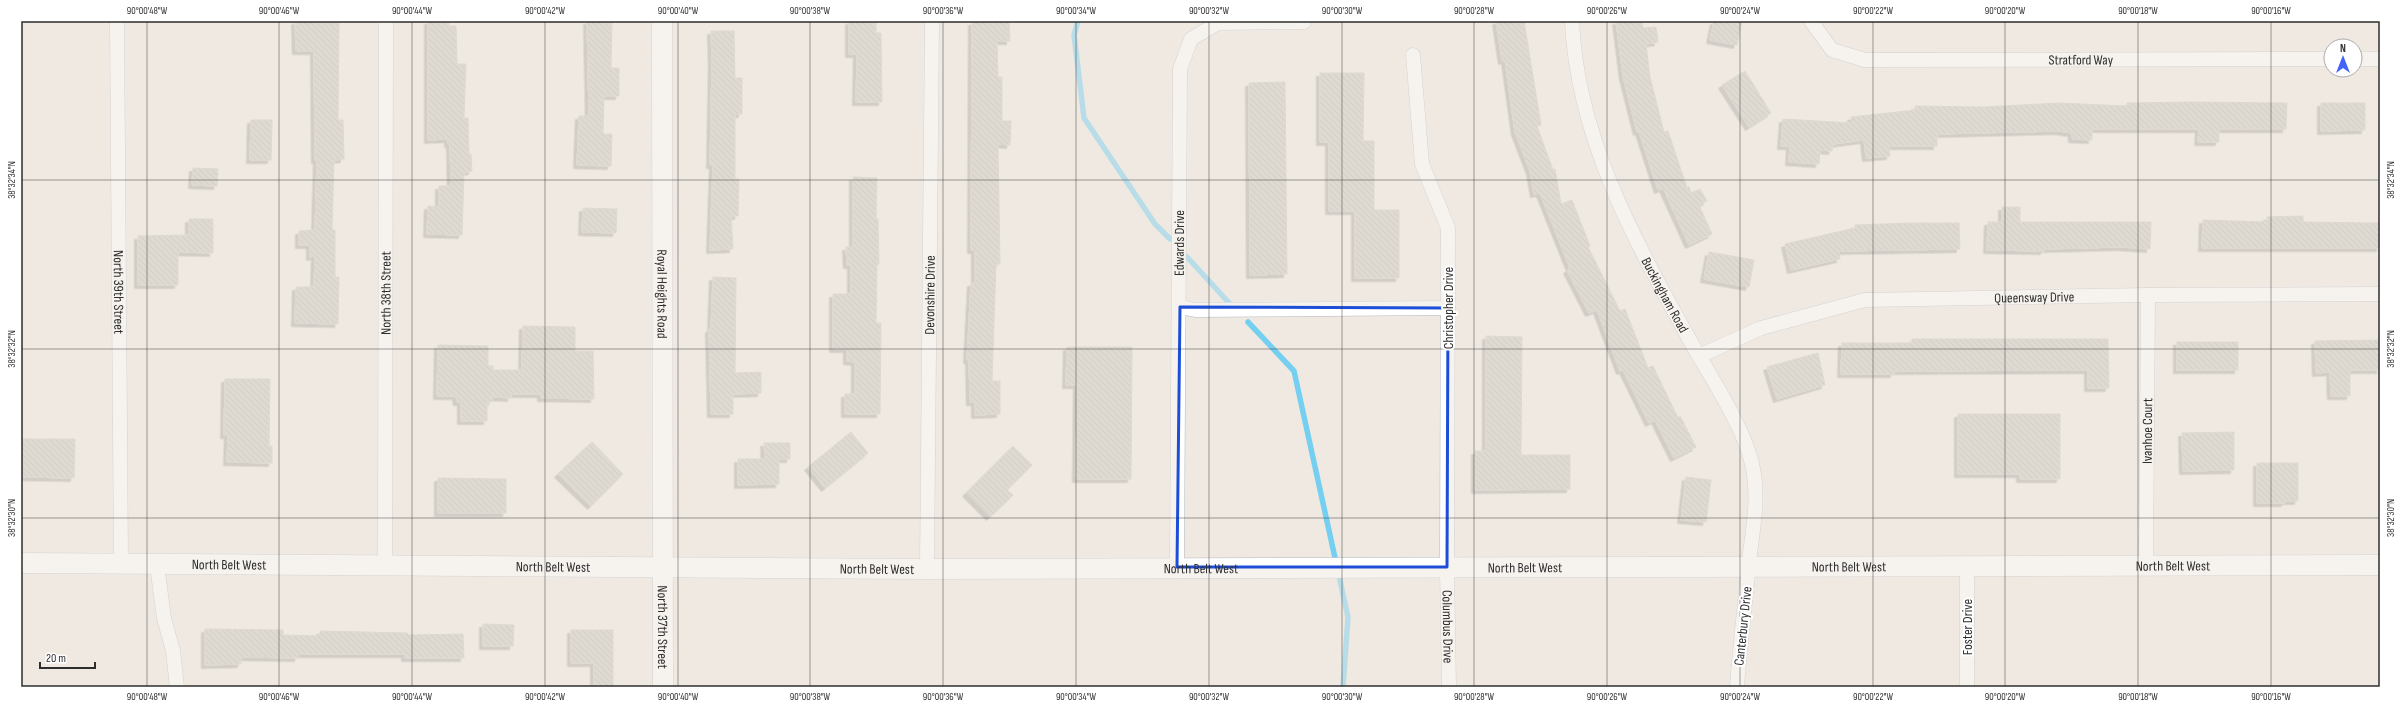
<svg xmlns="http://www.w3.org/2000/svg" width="2401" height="708" viewBox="0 0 2401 708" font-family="'Sofia Sans Condensed',sans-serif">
<defs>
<pattern id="building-back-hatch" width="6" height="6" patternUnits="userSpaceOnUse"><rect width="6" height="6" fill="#cbc7bf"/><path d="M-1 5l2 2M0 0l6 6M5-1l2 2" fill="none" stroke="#afaba4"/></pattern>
<filter id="shadow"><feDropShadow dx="-3.5" dy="3.5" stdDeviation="0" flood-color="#0004"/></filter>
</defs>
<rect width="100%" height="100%" fill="#efe9e1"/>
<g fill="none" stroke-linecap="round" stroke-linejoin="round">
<g stroke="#75cff0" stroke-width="5.5">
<polyline points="1078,21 1074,35 1084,118 1155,224 1170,239"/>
<polyline points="1187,257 1231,305"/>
<polyline points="1248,322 1294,371 1348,617 1343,687"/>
</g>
</g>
<g fill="url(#building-back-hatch)" stroke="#cbc5ba" filter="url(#shadow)">
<polygon points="295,21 339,23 338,120 343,120 344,159 334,160 332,230 335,230 335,277 339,277 338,324 295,323 296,287 314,287 315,256 310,257 310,245 299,245 299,231 315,230 317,160 315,160 314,51 296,51"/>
<polygon points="428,21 449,21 449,26 456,26 457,64 466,64 464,118 468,118 469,154 471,154 472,171 464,172 462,235 427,234 428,206 439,207 439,186 451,186 450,144 448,144 448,139 428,140"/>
<polygon points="587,21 612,21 611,68 619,68 619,96 604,96 603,134 612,134 611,166 577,165 579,116 589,116"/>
<polygon points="849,21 876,21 876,33 881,33 882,102 856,102 857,54 849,54"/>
<polygon points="1009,21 1010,41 997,41 998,77 1002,77 1002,121 1011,121 1010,145 998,144 1000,264 996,264 992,381 1000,381 1000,414 975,415 975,402 970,402 969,360 967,360 971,283 975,283 975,250 971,250 972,22"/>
<polygon points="1496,21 1524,21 1541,125 1537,126 1553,170 1555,169 1561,204 1572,200 1590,246 1588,247 1620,311 1625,309 1648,368 1653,366 1678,418 1680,416 1696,447 1674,458 1655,420 1649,423 1623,370 1620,371 1597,310 1589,313 1567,270 1570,268 1540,193 1534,194 1530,171 1515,132 1505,60 1502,61"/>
<polygon points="1616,21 1642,21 1643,28 1656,27 1658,42 1646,44 1650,77 1664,132 1668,131 1687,188 1689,187 1691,193 1700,189 1707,201 1699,205 1712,234 1689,245 1663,188 1658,190 1639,131 1637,132 1623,76"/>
<polygon points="1714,21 1742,21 1737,45 1710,40"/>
<polygon points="711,31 734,31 735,78 742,78 742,114 735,114 735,179 739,179 738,216 731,216 733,249 710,250 713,165 710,165 712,62"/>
<polygon points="1745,71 1771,113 1749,127 1722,85"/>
<polygon points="1320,73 1364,73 1363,141 1374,141 1374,210 1399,210 1399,278 1355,278 1355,211 1329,211 1329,142 1320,142"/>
<polygon points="1285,82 1287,274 1250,275 1249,83"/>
<polygon points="2190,102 2287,103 2286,129 2219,129 2219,142 2198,142 2199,129 2092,129 2092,140 2072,139 2072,133 2058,131 1937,134 1937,146 1889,146 1890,156 1866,158 1864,140 1833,144 1832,151 1820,150 1819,164 1789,162 1790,146 1781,146 1783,119 1852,123 1851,117 1915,110 1915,106 1983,107 2059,103 2127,106 2127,103"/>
<polygon points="2321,103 2365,103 2365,130 2321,131"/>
<polygon points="251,120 272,120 271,160 250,160"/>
<polygon points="193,168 218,169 217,186 192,185"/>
<polygon points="853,177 877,178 876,219 878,219 879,264 877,264 876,323 881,323 880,414 845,414 845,394 855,394 855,362 847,361 847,349 833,349 833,294 851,294 851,265 847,265 846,247 853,247"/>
<polygon points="2002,207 2020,207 2020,222 2151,222 2150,249 2121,247 2044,249 2044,251 1987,250 1988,222 2002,222"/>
<polygon points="583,208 617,209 616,233 582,232"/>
<polygon points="2303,216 2303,222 2380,223 2380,248 2202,248 2203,220 2267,222 2267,217"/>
<polygon points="189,219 213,219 213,253 178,252 178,285 138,285 138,236 189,235"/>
<polygon points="1910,223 1959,223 1960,249 1839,251 1840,259 1791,270 1785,244 1855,228 1855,225"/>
<polygon points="1709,252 1754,260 1749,287 1704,279"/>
<polygon points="713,277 736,278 735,373 761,372 761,393 733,394 733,414 711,414 709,329 711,329"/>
<polygon points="523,326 575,327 575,351 593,351 594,399 541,398 541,394 511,394 511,398 492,397 492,402 487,402 487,421 461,421 461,402 457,402 456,396 437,396 438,345 488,346 488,366 493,366 493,370 522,370"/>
<polygon points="1486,336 1522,337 1521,455 1570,455 1570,489 1475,490 1475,451 1486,451"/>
<polygon points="1912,339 2108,339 2109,388 2088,388 2088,370 1894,371 1894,374 1841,374 1842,343 1912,343"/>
<polygon points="2380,340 2380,370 2350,370 2350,396 2331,396 2330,372 2316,373 2315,341"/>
<rect x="2177" y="342" width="61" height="28"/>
<polygon points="1067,347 1132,347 1131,479 1076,479 1077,385 1066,385"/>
<polygon points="1818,353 1825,385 1777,399 1767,367"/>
<polygon points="225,379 270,379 269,446 272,446 272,463 227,462 228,435 224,435"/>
<polygon points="1958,414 2060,414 2060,479 2020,479 2020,474 1958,474"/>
<polygon points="851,432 868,453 825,488 808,467"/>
<polygon points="2234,432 2234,470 2183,471 2182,433"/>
<polygon points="21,439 75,439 74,478 21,477"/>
<polygon points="592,442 623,474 591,506 558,474"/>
<polygon points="764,443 790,443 790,459 779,459 779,484 738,485 738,459 765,459"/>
<polygon points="1013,446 1032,465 1007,490 1013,495 990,517 966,493"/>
<polygon points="2257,463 2298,463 2298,501 2285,501 2285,503 2257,503"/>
<polygon points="1686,477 1711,480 1706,522 1681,520"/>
<polygon points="438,478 506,479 506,513 438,513"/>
<polygon points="483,624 514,625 513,646 483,646"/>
<polygon points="205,629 283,630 283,635 320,636 320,631 407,633 408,635 463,634 464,658 405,658 405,654 298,654 298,658 241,657 241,664 205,665"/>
<polygon points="571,630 613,630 613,687 594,687 594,663 571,663"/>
</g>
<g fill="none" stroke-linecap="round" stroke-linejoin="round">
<g stroke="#b4b7c1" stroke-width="15">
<g id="street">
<path id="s1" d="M117,21l4,543"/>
<path id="s2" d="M1572,21c5,118 64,222 120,323 19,33 52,84 60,120 7,30 2,59 -2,89 -4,44 -10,89 -13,134"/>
<path id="s3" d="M1811,21l21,29 33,10 466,-1"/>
<path id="s4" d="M1413,55l9,109 26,64 -1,339 2,120"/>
<polyline points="2355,59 2380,59"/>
<polyline points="1180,307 1195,310 1448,308"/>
<path id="s5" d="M1699,356l62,-28 104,-28 283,-5 232,-1"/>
<polyline points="157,565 164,618 173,651 177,687"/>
<path id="s6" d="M385,566l1,-545"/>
<path id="s7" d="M1177,567l3,-498 11,-30 27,-16 86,-1"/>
<polyline points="1967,567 1967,687"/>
<path id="s8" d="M2146,567l2,-272"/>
<path id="s9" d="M927,569l5,-548"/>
</g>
</g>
<g stroke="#b4b7c1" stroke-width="21">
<g id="secondary">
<path id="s10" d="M662,21l1,666"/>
<path id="s11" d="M21,563l906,6 1453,-4"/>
</g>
</g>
<use href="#street" stroke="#fff" stroke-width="14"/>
<use href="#secondary" stroke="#fff" stroke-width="20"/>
</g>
<path d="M0 0H2401V708H0ZM1180,307l268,1 -1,259h-270z" fill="#efe9e1" fill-opacity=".55" fill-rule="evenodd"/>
<path fill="none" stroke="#1d4ed8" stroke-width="3" stroke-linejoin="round" d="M1180,307l268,1 -1,259h-270z"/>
<path fill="none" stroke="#2e2e2e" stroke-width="1" stroke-opacity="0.45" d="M147,21v666M279,21v666M412,21v666M545,21v666M678,21v666M810,21v666M943,21v666M1076,21v666M1209,21v666M1342,21v666M1474,21v666M1607,21v666M1740,21v666M1873,21v666M2005,21v666M2138,21v666M2271,21v666M21,180h2359M21,349h2359M21,518h2359M21,687h2359"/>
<g text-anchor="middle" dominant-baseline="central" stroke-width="4" stroke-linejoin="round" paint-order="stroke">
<g font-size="14" fill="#2e2e2e" stroke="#fff">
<text stroke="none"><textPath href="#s3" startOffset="286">Stratford Way</textPath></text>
<text stroke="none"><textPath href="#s7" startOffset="324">Edwards Drive</textPath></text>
<text stroke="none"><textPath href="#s1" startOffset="271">North 39th Street</textPath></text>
<text stroke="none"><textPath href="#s6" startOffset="273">North 38th Street</textPath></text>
<text stroke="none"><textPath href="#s10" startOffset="273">Royal Heights Road</textPath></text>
<text stroke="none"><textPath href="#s9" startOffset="274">Devonshire Drive</textPath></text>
<text stroke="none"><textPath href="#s2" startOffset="292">Buckingham Road</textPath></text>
<text stroke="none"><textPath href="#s5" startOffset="345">Queensway Drive</textPath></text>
<text transform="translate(1448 308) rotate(-90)">Christopher Drive</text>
<text stroke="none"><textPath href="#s8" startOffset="136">Ivanhoe Court</textPath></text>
<text stroke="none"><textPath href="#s11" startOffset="208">North Belt West</textPath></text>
<text stroke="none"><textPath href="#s11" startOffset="1504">North Belt West</textPath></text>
<text stroke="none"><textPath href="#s11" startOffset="1828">North Belt West</textPath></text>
<text stroke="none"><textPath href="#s11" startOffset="2152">North Belt West</textPath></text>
<text stroke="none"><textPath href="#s11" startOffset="532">North Belt West</textPath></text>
<text stroke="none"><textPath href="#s11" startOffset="1180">North Belt West</textPath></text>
<text stroke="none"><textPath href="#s11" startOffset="856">North Belt West</textPath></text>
<text transform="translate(1743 626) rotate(-84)">Canterbury Drive</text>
<text stroke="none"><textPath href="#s10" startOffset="606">North 37th Street</textPath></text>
<text stroke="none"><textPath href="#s4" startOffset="577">Columbus Drive</textPath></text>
<text transform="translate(1967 627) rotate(-90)">Foster Drive</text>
</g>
</g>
<rect width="2401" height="708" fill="none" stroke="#ffffff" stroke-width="44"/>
<g transform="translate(2343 58)"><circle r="19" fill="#ffffff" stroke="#ababab"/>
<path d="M0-3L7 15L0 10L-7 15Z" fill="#4264fb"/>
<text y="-6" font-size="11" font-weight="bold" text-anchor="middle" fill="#2e2e2e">N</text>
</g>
<path d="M40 662v6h55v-6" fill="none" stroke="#2e2e2e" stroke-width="2"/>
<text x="46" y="662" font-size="12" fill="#2e2e2e" stroke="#ffffff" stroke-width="3" paint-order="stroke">20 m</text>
<rect x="22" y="22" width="2357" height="664" fill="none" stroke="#2e2e2e" stroke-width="1.5"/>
<g font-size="10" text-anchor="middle" fill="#2e2e2e">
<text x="147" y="14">90°00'48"W</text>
<text x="279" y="14">90°00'46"W</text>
<text x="412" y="14">90°00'44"W</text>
<text x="545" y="14">90°00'42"W</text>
<text x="678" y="14">90°00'40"W</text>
<text x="810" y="14">90°00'38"W</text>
<text x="943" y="14">90°00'36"W</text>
<text x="1076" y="14">90°00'34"W</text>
<text x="1209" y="14">90°00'32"W</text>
<text x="1342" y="14">90°00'30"W</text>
<text x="1474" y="14">90°00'28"W</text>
<text x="1607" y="14">90°00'26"W</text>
<text x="1740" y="14">90°00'24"W</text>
<text x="1873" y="14">90°00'22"W</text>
<text x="2005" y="14">90°00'20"W</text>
<text x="2138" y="14">90°00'18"W</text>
<text x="2271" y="14">90°00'16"W</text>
<text transform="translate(11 180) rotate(-90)" y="4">38°32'34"N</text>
<text transform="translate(2390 180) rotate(-90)" y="4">38°32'34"N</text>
<text transform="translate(11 349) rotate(-90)" y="4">38°32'32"N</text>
<text transform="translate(2390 349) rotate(-90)" y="4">38°32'32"N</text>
<text transform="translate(11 518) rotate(-90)" y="4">38°32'30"N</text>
<text transform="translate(2390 518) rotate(-90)" y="4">38°32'30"N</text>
<text x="147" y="700">90°00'48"W</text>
<text x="279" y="700">90°00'46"W</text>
<text x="412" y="700">90°00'44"W</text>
<text x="545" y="700">90°00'42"W</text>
<text x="678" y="700">90°00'40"W</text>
<text x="810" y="700">90°00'38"W</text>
<text x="943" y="700">90°00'36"W</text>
<text x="1076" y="700">90°00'34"W</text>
<text x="1209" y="700">90°00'32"W</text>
<text x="1342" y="700">90°00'30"W</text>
<text x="1474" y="700">90°00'28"W</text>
<text x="1607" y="700">90°00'26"W</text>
<text x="1740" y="700">90°00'24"W</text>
<text x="1873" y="700">90°00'22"W</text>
<text x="2005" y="700">90°00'20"W</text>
<text x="2138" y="700">90°00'18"W</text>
<text x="2271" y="700">90°00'16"W</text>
</g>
</svg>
